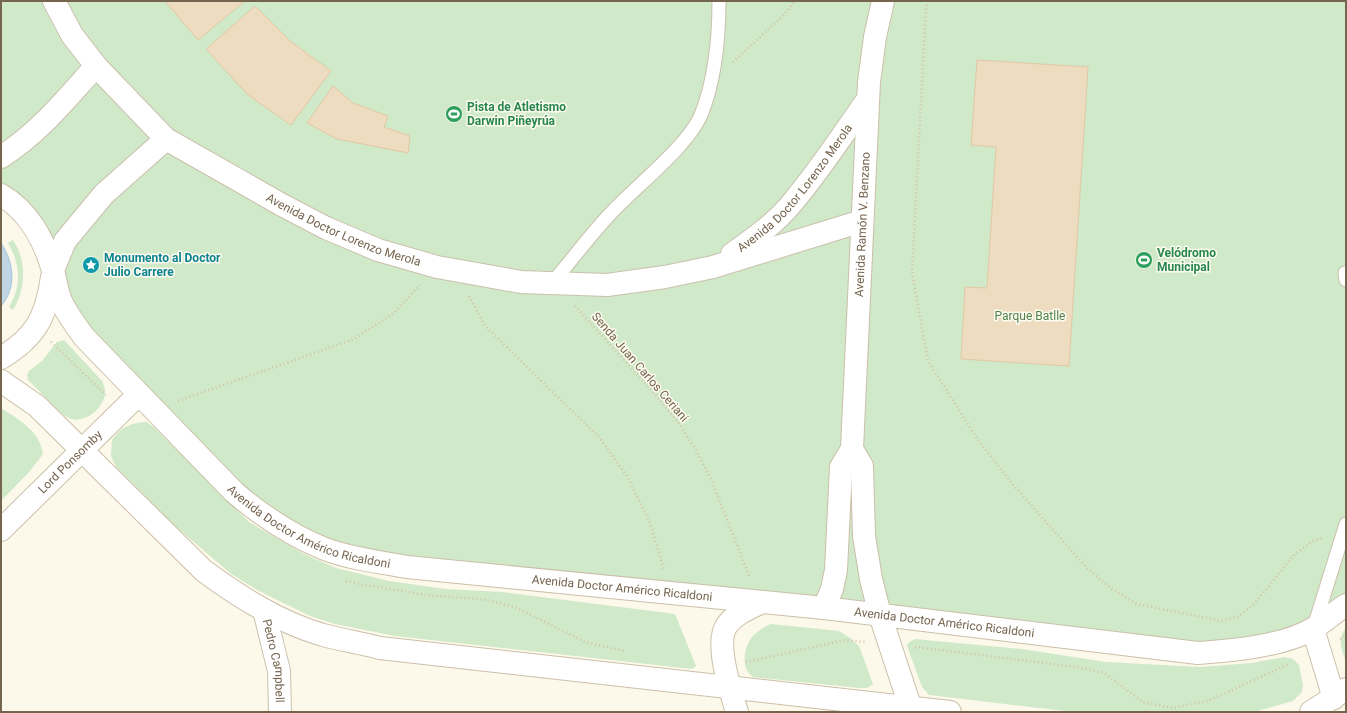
<svg xmlns="http://www.w3.org/2000/svg" width="1347" height="713" viewBox="0 0 1347 713" font-family="Roboto,sans-serif">
<rect width="100%" height="100%" fill="#fcf8ea"/>
<g fill="#cfe9c9">
<polygon points="1,1 1346,1 1346,605 1313,629 1228,652 407,567 287,529 84,337 53,270 1,195"/>
<path d="M13,240c14,21 13,48 0,70l-4,-3c13,-21 11,-44 -1,-64z"/>
<path d="M64,340l38,41c5,10 4,16 -2,25 -7,10 -22,18 -33,11 -9,-5 -30,-29 -39,-37l-1,-5 2,-4 13,-10 15,-19z"/>
<path d="M1,408c17,11 39,23 42,46l-13,17 -29,30z"/>
<path d="M146,422l8,5 95,95 55,32 32,14 53,13 56,8 58,3 172,22 21,52 -4,3 -297,-33 -60,-12 -25,-8 -53,-26 -27,-17 -56,-48 -58,-58 -5,-11 1,-16c9,-13 18,-17 34,-18z"/>
<path d="M771,624l68,7 11,7 9,8 14,38 -6,4h-7l-107,-11c-13,-8 -9,-30 -1,-40 5,-6 12,-10 19,-13z"/>
<path d="M1346,628v33c-5,-12 -9,-22 0,-33z"/>
<polygon points="915,639 1022,649 1106,662 1200,667 1252,663 1285,657 1293,659 1299,665 1303,685 1302,692 1293,701 1254,712 1074,712 929,695 922,687 907,646 908,643"/>
</g>
<path fill="#bfd7e5" stroke="#a6c5d6" d="M1,243c13,19 16,45 0,63z"/>
<g fill="#eedcc1" stroke="#e1c8a4">
<polygon points="165,1 245,1 198,40"/>
<polygon points="255,6 290,41 331,71 291,125 248,95 206,49"/>
<polygon points="977,60 1088,67 1069,366 961,359 965,287 987,288 996,147 971,145"/>
<polygon points="333,86 353,103 388,116 384,127 410,136 408,153 337,139 307,123"/>
</g>
<g fill="none" stroke-linecap="round" stroke-linejoin="round">
<g stroke="#cbc0ad" stroke-width="15">
<g id="lane">
<polyline points="1345,273 1346,280"/>
<path d="M552,283c20,-23 38,-48 59,-70 25,-27 76,-66 90,-98 14,-35 18,-77 18,-114"/>
<polyline points="1314,627 1346,524"/>
</g>
</g>
<g stroke="#cbc0ad" stroke-width="24">
<g id="street">
<path id="s1" d="M54,1l18,34 24,31 70,73 116,66 44,23 52,22 59,17 84,15 86,3 58,-8 48,-10 149,-46"/>
<path d="M1,157c38,-24 65,-58 95,-91"/>
<path id="s2" d="M732,254c21,-15 44,-31 60,-51 28,-33 51,-69 76,-104"/>
<polyline points="53,270 65,241 104,194 166,139"/>
<path id="s3" d="M1,530l138,-136"/>
<path id="s4" d="M264,610l15,61 1,41"/>
<polyline points="1313,629 1334,698"/>
</g>
</g>
<g stroke="#ccbfa9" stroke-width="24">
<g id="secondary">
<path id="s5" d="M1,195c28,16 44,47 52,76 3,10 4,21 8,30 6,13 15,25 23,36l150,155c27,23 58,44 91,57 26,10 55,13 82,18l417,41 374,45c34,-2 87,-7 116,-25 11,-7 21,-16 32,-23"/>
<path d="M1,358c35,-21 45,-41 51,-81"/>
<path d="M1,381l36,25 167,165c37,27 75,51 119,64 19,5 38,8 57,13l570,64"/>
<polyline points="852,449 862,466 864,536 871,579 880,615 912,712"/>
<path id="s6" d="M824,608l8,-19 4,-19 5,-103 11,-18 17,-367 6,-45 8,-36"/>
<path d="M737,712c-6,-20 -23,-69 -10,-87 8,-11 21,-16 33,-22"/>
<polyline points="1311,712 1346,689"/>
</g>
</g>
<g stroke="#d5c2a6" stroke-width="2.5" stroke-dasharray="1 3" stroke-linecap="butt">
<polyline points="928,1 926,7 912,272 928,361 978,440 1015,487 1086,567 1112,589 1137,604 1222,621 1239,616 1254,604 1295,554 1313,541 1323,538"/>
<polyline points="733,62 784,15 795,1"/>
<polyline points="469,296 485,326 599,437 627,476 650,523 664,570"/>
<polyline points="575,306 653,392 678,422 696,450 711,479 750,578"/>
<polyline points="51,342 106,395"/>
<polyline points="178,401 354,339 394,313 420,285"/>
<polyline points="346,581 359,584 427,595 488,600 517,608 585,642 625,651"/>
<polyline points="1340,639 1346,636"/>
<polyline points="915,647 1077,667 1104,673 1143,702 1172,708 1208,701 1289,664"/>
<polyline points="746,662 845,640 866,642"/>
</g>
<use href="#lane" stroke="#fff" stroke-width="13"/>
<use href="#street" stroke="#fff" stroke-width="22"/>
<use href="#secondary" stroke="#fff" stroke-width="22"/>
</g>
<defs>
<g id="stadium-disc" transform="scale(0.9)"><circle r="9.5" fill="#2e9e5b" stroke="#fefcf1"/><path d="M0-5a6.5 5 0 1 0 0 10a6.5 5 0 1 0 0-10ZM-3.5-1.8h7v3.6h-7Z" fill="#fff"/></g>
<g id="sight-disc" transform="scale(0.9)"><circle r="9.5" fill="#0f9aa8" stroke="#fefcf1"/><path d="M0-6L1.8-2.2L6-1.7L2.9 1.2L3.7 5.4L0 3.3L-3.7 5.4L-2.9 1.2L-6-1.7L-1.8-2.2Z" fill="#fff"/></g>
</defs>
<g fill-rule="evenodd">
<use href="#stadium-disc" x="454" y="114"/>
<use href="#stadium-disc" x="1144" y="260"/>
<use href="#sight-disc" x="91" y="265"/>
</g>
<g text-anchor="middle" dominant-baseline="central" stroke-width="3" stroke-linejoin="round" paint-order="stroke">
<g font-size="12" font-weight="bold" fill="#27864d" stroke="#fefcf1" text-anchor="start">
<text x="467" y="107">Pista de Atletismo<tspan x="467" dy="14">Darwin Piñeyrúa</tspan></text>
<text x="1157" y="253">Velódromo<tspan x="1157" dy="14">Municipal</tspan></text>
</g>
<g font-size="12" fill="#75644e" stroke="#fefcf1">
<text stroke="none"><textPath href="#s2" startOffset="92">Avenida Doctor Lorenzo Merola</textPath></text>
<text stroke="none"><textPath href="#s6" startOffset="389">Avenida Ramón V. Benzano</textPath></text>
<text stroke="none"><textPath href="#s1" startOffset="379">Avenida Doctor Lorenzo Merola</textPath></text>
<text transform="translate(640 367) rotate(49)">Senda Juan Carlos Ceriani</text>
<text stroke="none"><textPath href="#s3" startOffset="97">Lord Ponsomby</textPath></text>
<text stroke="none"><textPath href="#s5" startOffset="468">Avenida Doctor Américo Ricaldoni</textPath></text>
<text stroke="none"><textPath href="#s5" startOffset="792">Avenida Doctor Américo Ricaldoni</textPath></text>
<text stroke="none"><textPath href="#s5" startOffset="1116">Avenida Doctor Américo Ricaldoni</textPath></text>
<text stroke="none"><textPath href="#s4" startOffset="52">Pedro Campbell</textPath></text>
</g>
<g font-size="12" font-weight="bold" fill="#0d838f" stroke="#fefcf1" text-anchor="start">
<text x="104" y="258">Monumento al Doctor<tspan x="104" dy="14">Julio Carrere</tspan></text>
</g>
<g font-size="12" fill="#4f804a" stroke="#fefcf1">
<text x="1030" y="316">Parque Batlle</text>
</g>
</g>
<rect width="1347" height="713" fill="none" stroke="#75644e" stroke-width="4"/>
</svg>
